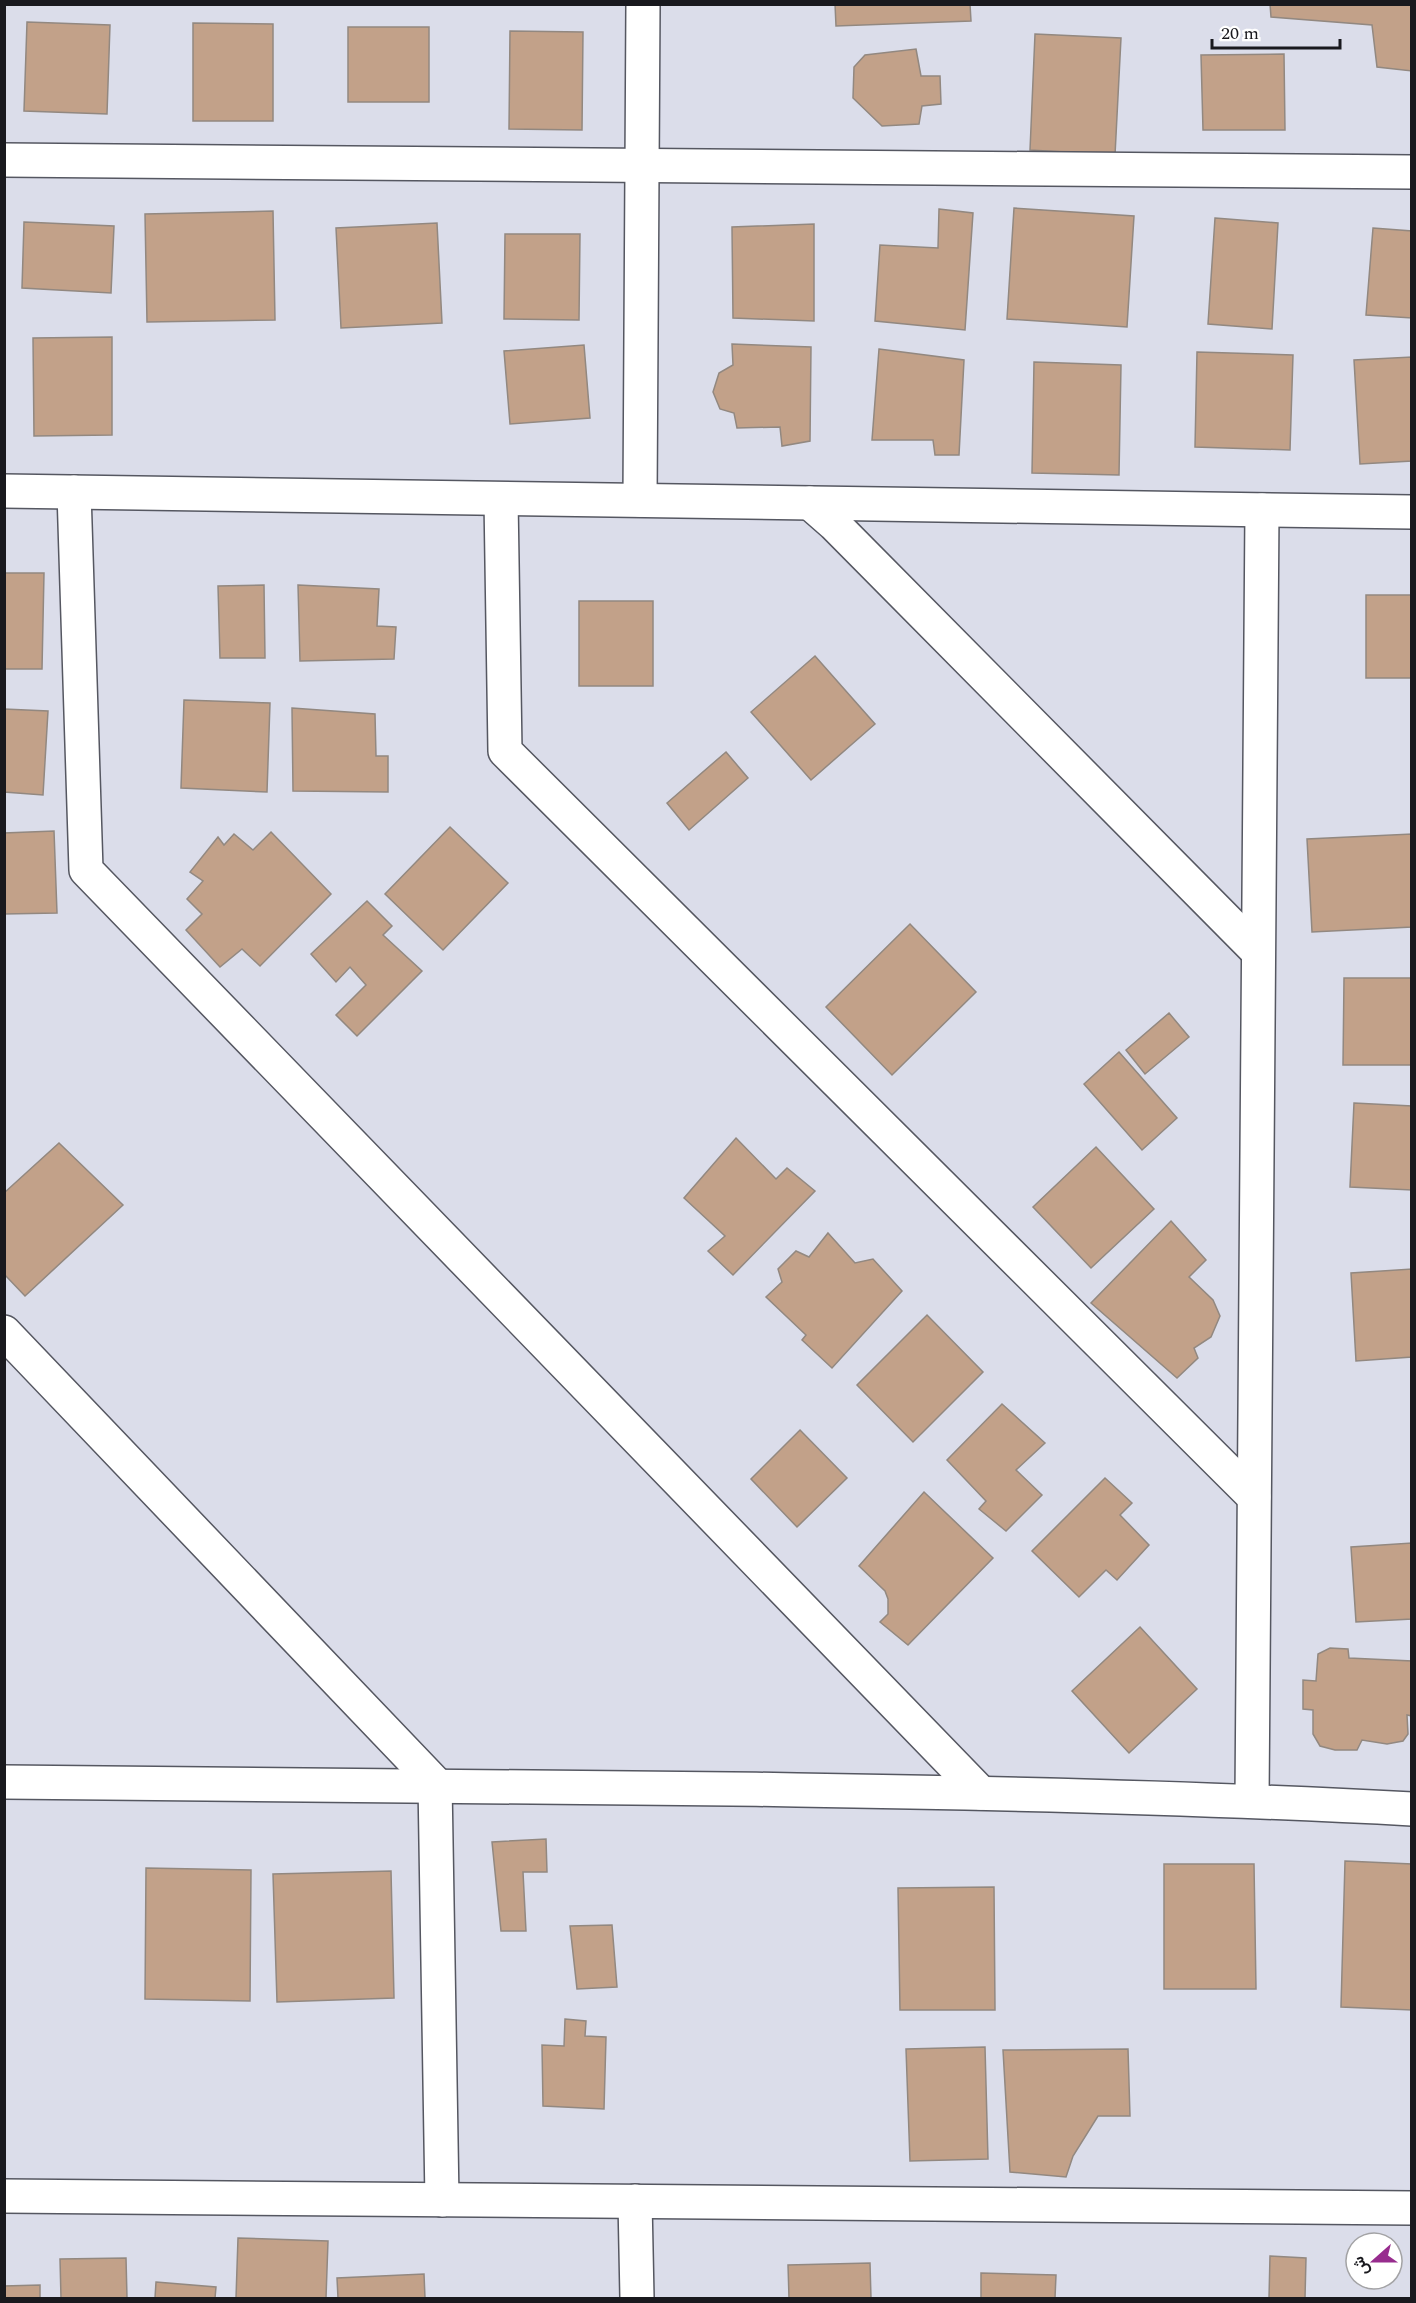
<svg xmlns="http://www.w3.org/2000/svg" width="1416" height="2303" viewBox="0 0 1416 2303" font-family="Spectral,Vazirmatn,serif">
<rect width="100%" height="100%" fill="#dbddea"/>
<g fill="#c2a189" stroke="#928880" stroke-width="1.5">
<polygon points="835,4 970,4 971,21 836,26"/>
<polygon points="1270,4 1412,4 1412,71 1377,67 1372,25 1271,17"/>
<polygon points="27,22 110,25 107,114 24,111"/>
<polygon points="193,23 273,24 273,121 193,121"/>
<rect x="348" y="27" width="81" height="75"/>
<polygon points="510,31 583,32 582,130 509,129"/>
<polygon points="1035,34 1121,38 1115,155 1030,150"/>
<polygon points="916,49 921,76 940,76 941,104 922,106 919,124 882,126 853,98 854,67 865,55"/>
<polygon points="1284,54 1285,130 1203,130 1201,55"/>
<polygon points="1014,208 1134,216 1127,327 1007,319"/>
<polygon points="939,209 973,213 965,330 875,321 880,245 938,248"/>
<polygon points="273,211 275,320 147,322 145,214"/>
<polygon points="1215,218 1278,223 1272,329 1208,324"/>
<polygon points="24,222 114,226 111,293 22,288"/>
<polygon points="437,223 442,323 341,328 336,228"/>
<polygon points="814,224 814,321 733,318 732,227"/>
<polygon points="1373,228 1412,231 1412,318 1366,315"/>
<polygon points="505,234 580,234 579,320 504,319"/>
<polygon points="112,337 112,435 34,436 33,338"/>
<polygon points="732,344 811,347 810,441 782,446 780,427 737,428 734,413 720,409 713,392 719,373 733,365"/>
<polygon points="584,345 590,418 510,424 504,351"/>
<polygon points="879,349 964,360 959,455 935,455 933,440 872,440"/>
<polygon points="1197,352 1293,355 1290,450 1195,447"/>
<polygon points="1412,357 1412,461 1360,464 1354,360"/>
<polygon points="1034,362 1121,365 1119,475 1032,473"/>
<polygon points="4,573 44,573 42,669 4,669"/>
<polygon points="264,585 265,658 220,658 218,586"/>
<polygon points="298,585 379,589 377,626 396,627 394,659 300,661"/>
<rect x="1366" y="595" width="46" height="83"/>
<rect x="579" y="601" width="74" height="85"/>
<polygon points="815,656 875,724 811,780 751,712"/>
<polygon points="184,700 270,703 267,792 181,788"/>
<polygon points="292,708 375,714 376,756 388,756 388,792 293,791"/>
<polygon points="4,709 48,711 43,795 4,792"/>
<polygon points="726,752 748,778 689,830 667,803"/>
<polygon points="450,827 508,883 443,950 385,894"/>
<polygon points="54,831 57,913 4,914 4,833"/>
<polygon points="271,832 331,894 260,966 242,949 220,967 186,930 202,914 187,899 203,881 190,872 218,837 224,845 234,834 253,850"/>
<polygon points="1412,834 1412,927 1312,932 1307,839"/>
<polygon points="367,901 392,926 383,935 422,971 357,1036 336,1015 366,985 350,967 336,982 311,954"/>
<polygon points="910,924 976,992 892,1075 826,1007"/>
<polygon points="1344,978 1412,978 1412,1065 1343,1065"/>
<polygon points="1169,1013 1189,1037 1145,1074 1126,1050"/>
<polygon points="1119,1052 1177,1118 1142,1150 1084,1084"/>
<polygon points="1354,1103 1412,1106 1412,1190 1350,1187"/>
<polygon points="736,1138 776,1179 787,1168 815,1191 733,1275 708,1251 725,1236 684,1198"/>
<polygon points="59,1143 123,1205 25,1296 4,1274 4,1193"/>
<polygon points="1096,1147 1154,1209 1091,1268 1033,1207"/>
<polygon points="1171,1221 1206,1260 1189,1277 1213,1300 1220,1316 1211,1337 1194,1348 1198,1358 1177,1378 1091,1303"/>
<polygon points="828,1233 855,1263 873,1259 902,1291 832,1368 802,1340 806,1335 766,1297 782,1282 778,1269 796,1251 809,1257"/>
<polygon points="1412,1269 1412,1357 1356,1361 1351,1273"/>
<polygon points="927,1315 983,1372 913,1442 857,1385"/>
<polygon points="1002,1404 1045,1443 1016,1470 1042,1495 1006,1531 979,1509 986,1501 947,1460"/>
<polygon points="800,1430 847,1478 797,1527 751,1479"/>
<polygon points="1105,1478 1132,1503 1120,1515 1149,1545 1117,1580 1106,1570 1079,1597 1032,1551"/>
<polygon points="924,1492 993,1558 908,1645 880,1622 888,1614 888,1599 885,1591 859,1566"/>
<polygon points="1412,1543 1412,1619 1356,1622 1351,1547"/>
<polygon points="1140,1627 1197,1689 1129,1753 1072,1691"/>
<polygon points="1330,1648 1348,1649 1349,1658 1412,1661 1412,1716 1407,1715 1408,1734 1403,1741 1387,1744 1362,1740 1357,1750 1335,1750 1320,1746 1313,1734 1313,1710 1303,1709 1303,1680 1316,1681 1318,1654"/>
<polygon points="546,1839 547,1872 523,1872 526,1931 501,1931 492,1842"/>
<polygon points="1345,1861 1412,1864 1412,2010 1341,2007"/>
<polygon points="1164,1864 1254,1864 1256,1989 1164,1989"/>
<polygon points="146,1868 251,1870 250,2001 145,1999"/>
<polygon points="391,1871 394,1998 277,2002 273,1874"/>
<polygon points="994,1887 995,2010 900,2010 898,1888"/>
<polygon points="612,1925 617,1987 577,1989 570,1926"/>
<polygon points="565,2019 586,2021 585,2036 606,2037 604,2109 543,2106 542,2045 564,2046"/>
<polygon points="985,2047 988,2159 910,2161 906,2049"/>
<polygon points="1128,2049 1130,2116 1098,2116 1073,2156 1066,2177 1010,2172 1003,2050"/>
<polygon points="238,2238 328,2241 326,2298 236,2298"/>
<polygon points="1270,2256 1306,2258 1305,2298 1269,2298"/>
<polygon points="126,2258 127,2298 61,2298 60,2259"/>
<polygon points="870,2263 871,2298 789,2298 788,2265"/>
<polygon points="981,2273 1056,2275 1055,2298 981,2298"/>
<polygon points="424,2274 425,2298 338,2298 337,2278"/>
<polygon points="156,2282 216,2287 215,2298 155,2298"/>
<polygon points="40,2285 40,2298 4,2298 4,2286"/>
</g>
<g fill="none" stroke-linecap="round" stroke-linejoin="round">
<g stroke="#555761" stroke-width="36">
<g id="minor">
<polyline points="4,160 1412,172"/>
<polyline points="4,491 1412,512"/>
<polyline points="74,492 86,870 981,1793"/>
<polyline points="501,499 505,751 1254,1497"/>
<polyline points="640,500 643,4"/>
<polyline points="810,503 834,524 1258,952"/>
<polyline points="4,1332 435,1783 442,2200"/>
<path d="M4,1782c265,1 529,3 793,8 205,3 410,8 615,19"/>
<polyline points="1252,1800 1262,510"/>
<polyline points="4,2196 1412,2208"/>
<polyline points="635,2201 637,2298"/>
</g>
</g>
<use href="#minor" stroke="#fff" stroke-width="33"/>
</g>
<rect width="1416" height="2303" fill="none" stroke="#19191e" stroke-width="12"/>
<g transform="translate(1374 2261) rotate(249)"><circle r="28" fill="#ffffff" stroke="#a3a3a5" stroke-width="1.5"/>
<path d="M0-4.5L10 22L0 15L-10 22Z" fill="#972c8e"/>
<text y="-9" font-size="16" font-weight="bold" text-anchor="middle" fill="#19191e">ش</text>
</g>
<path d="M1212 39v9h128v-9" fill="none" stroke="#19191e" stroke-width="3"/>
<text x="1221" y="39" font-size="18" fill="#19191e" stroke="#ffffff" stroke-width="4.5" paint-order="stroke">20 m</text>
</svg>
